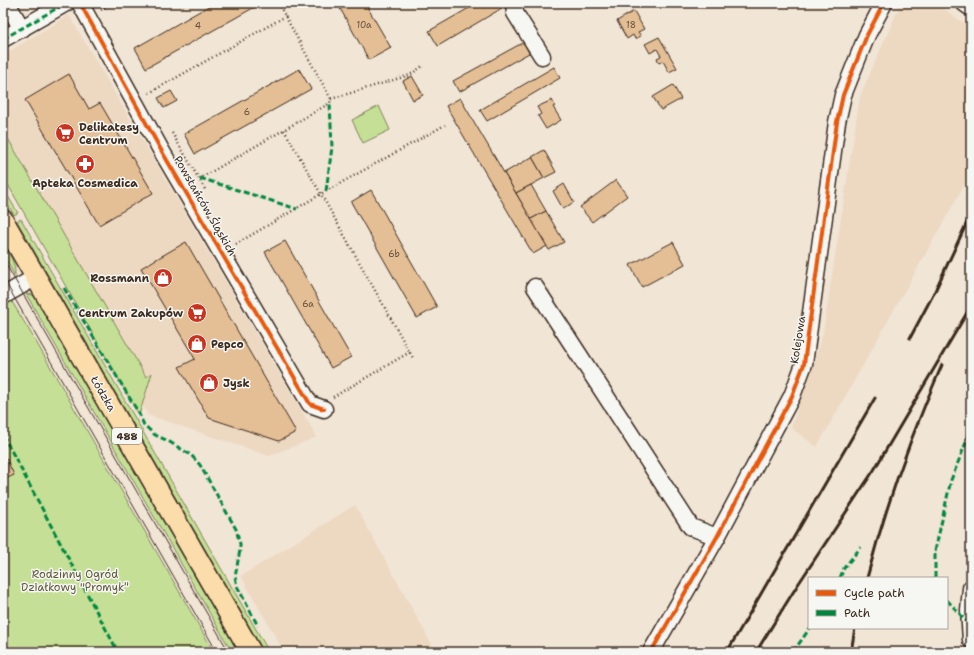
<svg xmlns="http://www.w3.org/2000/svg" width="974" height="655" viewBox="0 0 974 655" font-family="'Shantell Sans',sans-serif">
<rect width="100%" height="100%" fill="#f1e5d6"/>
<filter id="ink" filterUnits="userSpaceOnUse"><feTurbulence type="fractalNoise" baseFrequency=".025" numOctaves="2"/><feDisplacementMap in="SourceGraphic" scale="8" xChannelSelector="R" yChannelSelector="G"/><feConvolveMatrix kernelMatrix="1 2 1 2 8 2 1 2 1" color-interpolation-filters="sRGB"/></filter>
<g filter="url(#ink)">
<g fill="#edd9c2">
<polygon points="901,3 935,3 971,28 971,173 817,447 791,428 823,333 860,96"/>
<polygon points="69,15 317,437 269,456 148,415 3,159 3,55"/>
<polygon points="355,505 436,652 284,652 241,576"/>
</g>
<g fill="#c5df96" stroke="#80845a">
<polygon points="379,106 390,130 363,143 352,120"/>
<polygon points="3,130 146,377 152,373 139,415 3,176"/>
<polygon points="3,188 18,213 14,215 3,197"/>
<polygon points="21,219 269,652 264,652 17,221"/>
<path d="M3,243c6,11 13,20 12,33l-12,-22z"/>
<polygon points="26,294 33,295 36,299 238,652 232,652"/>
<polygon points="11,300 35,340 214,652 3,652 3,306"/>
</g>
<g fill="#e4be95" stroke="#3b2a1e">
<polygon points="214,3 262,3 146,68 135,48"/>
<polygon points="337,3 365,3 391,48 369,60"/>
<polygon points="484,3 502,3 504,7 438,46 429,31 476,4 477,7"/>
<polygon points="634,11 644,29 638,32 641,36 635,39 633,35 627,39 617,21"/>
<polygon points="659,37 677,68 669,72 663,61 659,63 657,58 661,56 657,49 650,53 645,44"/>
<polygon points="524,42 529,53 459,92 453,81"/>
<polygon points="554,67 560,78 487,121 480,110"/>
<polygon points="299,69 311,89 195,154 184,134"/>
<polygon points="69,74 89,109 100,103 153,193 99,225 25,100"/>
<polygon points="412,76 423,95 413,100 403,81"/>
<polygon points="673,85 681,99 661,110 653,97"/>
<polygon points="171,91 177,101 164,108 158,98"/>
<polygon points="460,98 547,246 533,254 446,106"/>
<polygon points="552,100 555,106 553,107 561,120 546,129 538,116 541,114 537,107"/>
<polygon points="544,150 556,172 544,178 532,157"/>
<polygon points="532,157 544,178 516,193 504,173"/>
<polygon points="616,180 627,196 592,222 580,207"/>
<polygon points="564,184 574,202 563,209 553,191"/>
<polygon points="531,185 546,211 531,219 516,193"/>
<polygon points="371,190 437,307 417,318 351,202"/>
<polygon points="546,211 564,242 549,250 531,219"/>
<polygon points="285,241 351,357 331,368 265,252"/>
<polygon points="186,242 296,432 279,441 209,418 179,367 195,359 141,268"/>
<polygon points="673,242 685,264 642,287 630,265"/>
<polygon points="6,458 14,475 3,480 3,460"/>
</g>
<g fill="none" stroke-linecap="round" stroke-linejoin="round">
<g stroke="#3b2a1e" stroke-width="19">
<g id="minor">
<polyline points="7,3 22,29"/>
<polyline points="80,3 161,150 310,404 324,409"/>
<polyline points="514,3 515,13 542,56"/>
<polyline points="964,3 971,8"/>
<polyline points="3,39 66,3"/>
<polyline points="535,287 691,527 717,537"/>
<polyline points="3,296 36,277"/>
<polyline points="971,588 969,610 971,640"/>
<polyline points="651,652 717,537 792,396 804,364 837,122 843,95 867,35 884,3"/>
</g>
</g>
<g stroke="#3b2a1e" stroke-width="23">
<polyline id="major" points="3,220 251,652"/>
</g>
<g stroke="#3b2a1e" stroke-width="2.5" stroke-dasharray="1 3" stroke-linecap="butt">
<polyline points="278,3 331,99"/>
<polyline points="101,10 112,3"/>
<polyline points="149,93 286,16"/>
<polyline points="331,99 410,75 424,65"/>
<polyline points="284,130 321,194 413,358"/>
<polyline points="172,133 206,191"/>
<polyline points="199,179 330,103 331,99"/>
<polyline points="236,244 321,194 445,125"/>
<polyline points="333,397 410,352"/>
</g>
<use href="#minor" stroke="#f6f6f2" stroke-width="16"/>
<use href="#major" stroke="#fbddab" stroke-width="20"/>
<g stroke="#3b2a1e" stroke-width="1">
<polyline points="3,259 229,652"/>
<polyline points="3,278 217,652"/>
</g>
<g stroke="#3b2a1e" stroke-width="3">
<polyline points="910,338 934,293 971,214"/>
<path d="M867,578c19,-73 44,-143 75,-213"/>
<polyline points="727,652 875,398"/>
<polyline points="756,652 797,586 874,470 971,306"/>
<polyline points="851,652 855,628"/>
</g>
<g stroke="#00873e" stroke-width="3" stroke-dasharray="6 3" stroke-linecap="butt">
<polyline points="3,39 66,3"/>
<polyline points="200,178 297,209"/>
<polyline points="326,191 332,147 330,103"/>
<polyline points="64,288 138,412 144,425 155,435 168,441 191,455 200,465 236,529 240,544 240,550 235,577 237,586 258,626"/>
<polyline points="3,435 118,652"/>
<polyline points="840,578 844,568 861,547"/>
<polyline points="935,578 935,551 951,480 971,430"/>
<polyline points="947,600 970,625"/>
<polyline points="793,652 810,628"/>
</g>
<g stroke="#f6f6f2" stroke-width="6">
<g id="cycleway">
<polyline points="80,3 161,150 310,404 324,409"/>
<polyline points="971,588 969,610 971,640"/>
<polyline points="651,652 717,537 792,396 804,364 837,122 843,95 867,35 884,3"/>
</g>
</g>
<use href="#cycleway" stroke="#e8590c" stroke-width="4"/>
</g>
</g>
<defs>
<g id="supermarket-disc" transform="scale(1)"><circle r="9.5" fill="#c8321e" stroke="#f6f6f2"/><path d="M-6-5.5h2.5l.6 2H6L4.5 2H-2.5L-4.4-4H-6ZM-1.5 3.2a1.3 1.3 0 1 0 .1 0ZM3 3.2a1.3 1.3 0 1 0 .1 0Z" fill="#fff"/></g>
<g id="pharmacy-disc" transform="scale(1)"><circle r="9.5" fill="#c8321e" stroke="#f6f6f2"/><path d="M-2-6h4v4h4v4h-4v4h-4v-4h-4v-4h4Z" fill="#fff"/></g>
<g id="shop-disc" transform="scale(1)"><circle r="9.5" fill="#c8321e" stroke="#f6f6f2"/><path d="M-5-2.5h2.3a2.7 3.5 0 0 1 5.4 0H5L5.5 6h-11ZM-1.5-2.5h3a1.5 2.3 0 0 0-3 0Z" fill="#fff"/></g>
</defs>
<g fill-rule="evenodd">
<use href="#supermarket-disc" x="65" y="133"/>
<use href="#pharmacy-disc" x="85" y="164"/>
<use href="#shop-disc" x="163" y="278"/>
<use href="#supermarket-disc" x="197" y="313"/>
<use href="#shop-disc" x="197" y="344"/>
<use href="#shop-disc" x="209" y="383"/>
</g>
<g text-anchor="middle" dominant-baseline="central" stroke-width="3" stroke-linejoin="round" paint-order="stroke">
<g font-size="9" fill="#654f3c">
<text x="364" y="25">10a</text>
<text x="631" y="25">18</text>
<text x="198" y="26">4</text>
<text x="247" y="112">6</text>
<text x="394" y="254">6b</text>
<text x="308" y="304">6a</text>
</g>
<rect fill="#f6f6f2" stroke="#73675e" stroke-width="1" x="112" y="428" width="30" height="16" rx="3"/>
<g font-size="10" font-weight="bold" fill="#3b2a1e">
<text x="127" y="436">488</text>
</g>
<g font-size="11" font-weight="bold" fill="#3b2a1e" stroke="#f6f6f2" text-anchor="start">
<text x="79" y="127">Delikatesy<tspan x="79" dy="13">Centrum</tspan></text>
<text x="85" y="183" text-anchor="middle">Apteka Cosmedica</text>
<text x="149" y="278" text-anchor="end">Rossmann</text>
<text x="183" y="313" text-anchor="end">Centrum Zakupów</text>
<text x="211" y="344">Pepco</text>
<text x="223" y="383">Jysk</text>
</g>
<g font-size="11" fill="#3b2a1e" stroke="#f6f6f2">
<text transform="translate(205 206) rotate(60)">Powstańców Śląskich</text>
<text transform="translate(798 340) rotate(-81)">Kolejowa</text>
<text transform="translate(103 394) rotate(60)">Łódzka</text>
</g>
<g font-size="11" fill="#5e573c" stroke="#f6f6f2">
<text x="75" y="574">Rodzinny Ogród<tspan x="75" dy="13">Działkowy "Promyk"</tspan></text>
</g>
</g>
<rect width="974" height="655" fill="none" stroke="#f6f6f2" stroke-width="16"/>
<rect x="8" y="8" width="958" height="639" fill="none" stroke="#3b2a1e" stroke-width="1.5" filter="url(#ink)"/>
<rect x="808" y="577" width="140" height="52" fill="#f6f6f2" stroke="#aba49d"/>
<rect x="816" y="590" width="20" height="6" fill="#e8590c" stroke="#aba49d"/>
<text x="844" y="597" font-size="12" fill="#3b2a1e">Cycle path</text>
<rect x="816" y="610" width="20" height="6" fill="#00873e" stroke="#aba49d"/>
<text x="844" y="617" font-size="12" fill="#3b2a1e">Path</text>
</svg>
